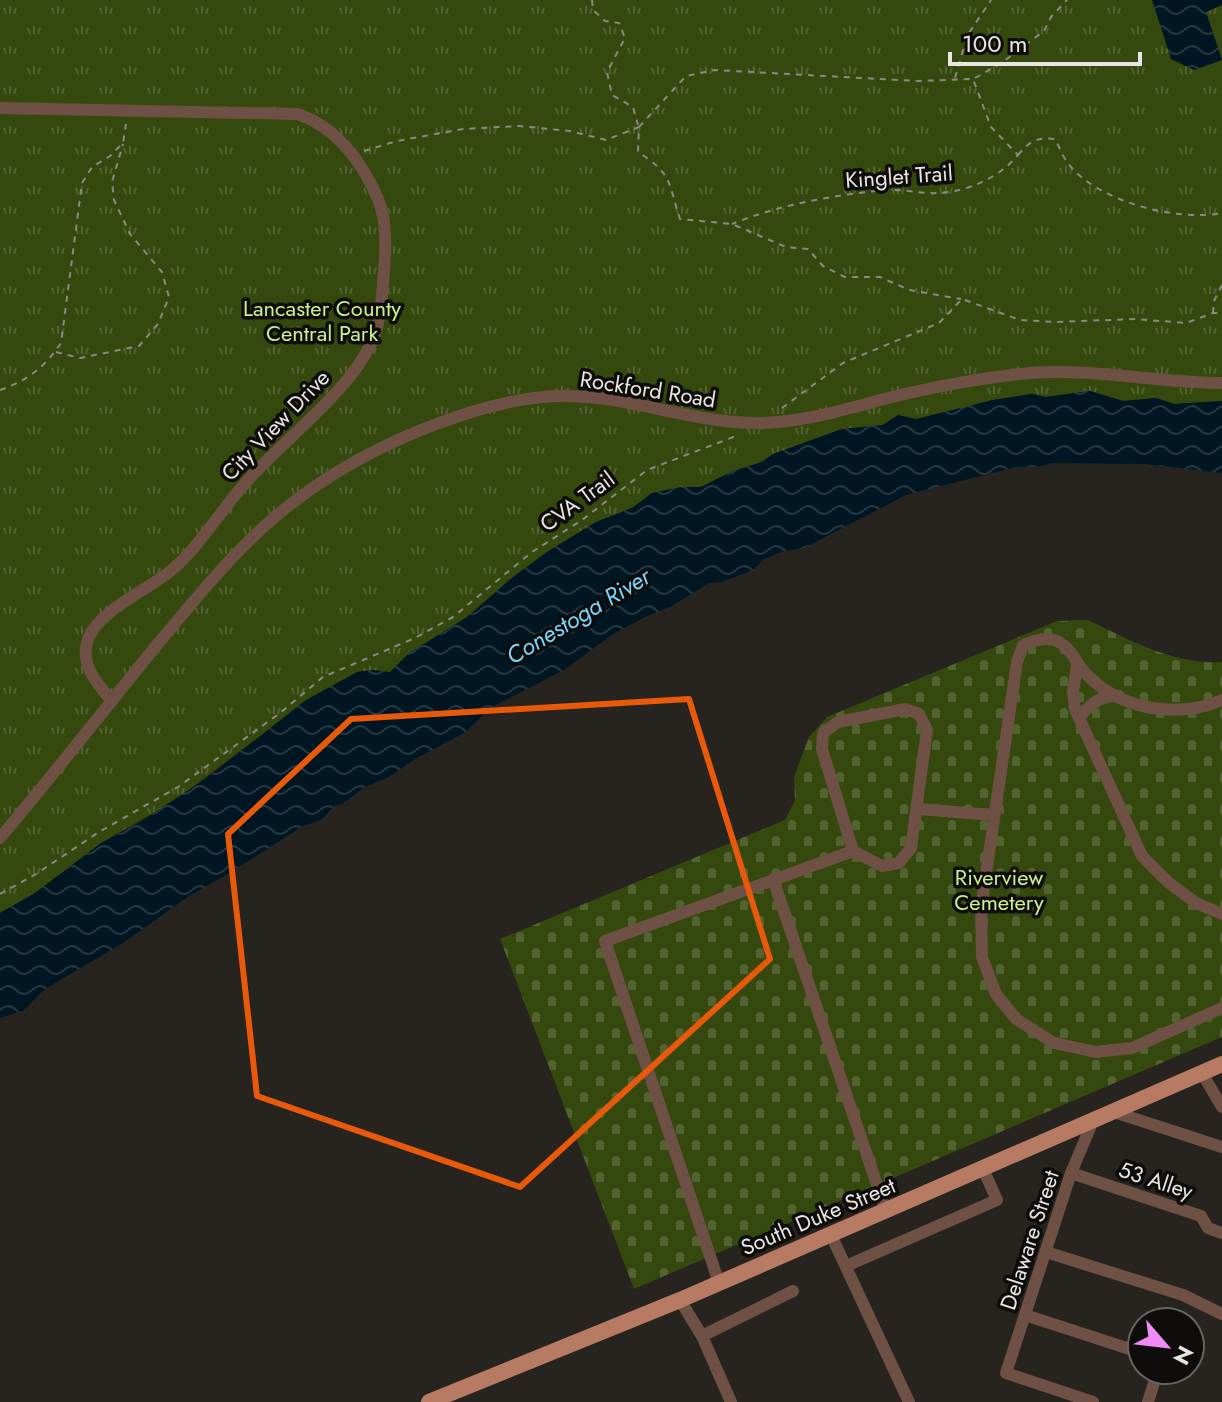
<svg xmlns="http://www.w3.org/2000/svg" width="1222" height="1402" viewBox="0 0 1222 1402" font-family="Jost,sans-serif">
<defs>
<pattern id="grass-tufts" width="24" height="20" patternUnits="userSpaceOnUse" patternTransform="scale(2)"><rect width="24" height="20" fill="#35480d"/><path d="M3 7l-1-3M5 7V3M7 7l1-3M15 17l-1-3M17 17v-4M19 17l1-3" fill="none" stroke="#526230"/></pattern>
<pattern id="cemetery-stones" width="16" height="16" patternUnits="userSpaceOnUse" patternTransform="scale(2)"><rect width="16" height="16" fill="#35480d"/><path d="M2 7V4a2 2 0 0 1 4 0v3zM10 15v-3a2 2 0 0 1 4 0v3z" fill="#526230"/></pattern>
<pattern id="water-waves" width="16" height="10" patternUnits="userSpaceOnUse" patternTransform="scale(2)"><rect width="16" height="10" fill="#001622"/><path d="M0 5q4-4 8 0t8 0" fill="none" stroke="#253842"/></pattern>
</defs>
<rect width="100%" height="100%" fill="#27231e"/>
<polygon fill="url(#grass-tufts)" points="0,0 1222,0 1222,401 1174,404 1156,398 1123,401 1090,391 1046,397 1031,394 993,400 916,420 898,415 883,425 842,429 773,454 762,462 733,471 701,487 681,487 652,493 632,508 596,522 548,551 513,577 467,617 408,654 390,673 373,670 357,672 252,742 174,801 101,843 35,893 0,913"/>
<path fill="url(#cemetery-stones)" d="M1088,620c42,20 86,45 134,42v375l-588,252 -134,-350 285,-119 10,-20 -1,-23 15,-40 18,-20 230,-96z"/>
<g fill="url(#water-waves)">
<polygon points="1152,0 1222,0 1222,5 1206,12 1222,60 1194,70 1171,59"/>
<polygon points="1090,391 1123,401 1156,398 1174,404 1222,401 1222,473 1145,464 1052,463 1038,467 1016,467 906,495 804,548 781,552 764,559 753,570 722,582 709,583 672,606 647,616 613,634 564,670 490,708 466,732 415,759 389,777 365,787 342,804 334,806 321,820 303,826 231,872 189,896 123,943 45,989 23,1011 0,1018 0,913 35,893 101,843 137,824 204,780 306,700 357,672 372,670 390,672 408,654 467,617 513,577 549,551 596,522 632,508 652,493 681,487 701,487 733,471 762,462 773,454 842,429 883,425 898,415 916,419 993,400 1032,394 1046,397"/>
</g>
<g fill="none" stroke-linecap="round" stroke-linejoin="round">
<g stroke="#8c8985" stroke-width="2" stroke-dasharray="6 6" stroke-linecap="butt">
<polyline points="592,0 593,10 605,21 619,23 625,38 607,72 612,95 633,107 638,125"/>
<polyline points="955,78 967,36 991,0"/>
<polyline points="975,78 1000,64 1044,31 1051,17 1067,0"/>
<path d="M639,127l47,-51 29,-6 202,11 56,-2 18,48 27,28c-19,23 -51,37 -81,38 -16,1 -33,-4 -49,-3 -50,4 -110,15 -156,34"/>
<path d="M364,151l33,-10 66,-12 56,-3 51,5 36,9 33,-13 -1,25c35,22 30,31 42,67l52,5 54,23 22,2 15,17 22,11h35l29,13 52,9"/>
<path d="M1018,155c12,-14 19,-18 37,-16 4,7 7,16 12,23 28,39 109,60 155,51"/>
<polyline points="1213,313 1214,301 1222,285"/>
<polyline points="56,352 80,358 139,346 158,324 169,297 162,272 130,234 114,200 112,182 123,144"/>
<path d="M0,390c27,-9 45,-23 61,-47l21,-160 10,-16 18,-11 13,-13 3,-19"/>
<polyline points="782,408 843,363 939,323 962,299 1020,320 1056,322 1135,319 1186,323 1213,313 1222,313"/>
<polyline points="0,894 36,874 99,832 178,787 280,713 323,677 415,638 453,617 532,552 582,520 647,470 736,436"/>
</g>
<g stroke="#6e5044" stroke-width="12">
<path d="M0,108l298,6c40,14 64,48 80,85 9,23 8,48 6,72 -2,20 -2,40 -8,60 -17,54 -91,107 -129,150 -25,28 -46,63 -74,88 -23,20 -72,40 -84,68 -11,25 7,46 23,64"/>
<polyline points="1077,665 1073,692 1075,709 1142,856 1168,882 1196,903 1222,914"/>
<path d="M1222,700c-45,19 -100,10 -135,-25 -10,-10 -15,-26 -28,-33 -12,-6 -23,-2 -36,3l-6,17 -36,246 1,49 14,37 20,25 38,24 42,9 36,-4 90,-40"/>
<polygon points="905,709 919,714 927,730 911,848 899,863 882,866 853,851 822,749 823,733 838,722"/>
<path d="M1079,718c11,-14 21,-23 40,-22"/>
<polyline points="918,809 994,815"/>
<path d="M0,838c53,-63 104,-128 156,-192 38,-45 75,-92 120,-130 43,-36 93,-65 145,-86 44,-18 89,-32 137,-34 69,-2 133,28 203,27 45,-1 88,-15 131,-26 46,-11 93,-20 139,-24 64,-5 127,10 191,10"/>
<polyline points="773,879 886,1211"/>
<polyline points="1202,1073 1222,1107"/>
<polyline points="1114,1112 1222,1147"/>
<polyline points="1071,1173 1201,1216 1208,1228 1222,1233"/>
<polyline points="831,1235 909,1402"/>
<polyline points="1046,1252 1183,1295 1222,1314"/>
<polyline points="846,1266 997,1200 983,1169"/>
<polyline points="719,1283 605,941 853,851"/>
<polyline points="680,1300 702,1336 793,1291"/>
<polyline points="1025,1315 1142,1353"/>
<polyline points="702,1336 731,1402"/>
<polyline points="1093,1402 1006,1373 1071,1173 1093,1121"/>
<polyline points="1148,1402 1158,1370"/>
</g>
<polyline stroke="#b77a62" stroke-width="16" points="429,1402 680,1300 1222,1064"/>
</g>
<path fill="none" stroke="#e8590c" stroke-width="6" stroke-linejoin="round" d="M689,699l81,260 -250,228 -263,-91 -29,-262 123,-115z"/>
<g text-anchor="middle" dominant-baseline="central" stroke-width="7" stroke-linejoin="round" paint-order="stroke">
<g font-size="22" fill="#e8e5e2" stroke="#0f0d0b">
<text transform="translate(899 176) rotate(-4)">Kinglet Trail</text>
<text transform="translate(648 389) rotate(9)">Rockford Road</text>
<text transform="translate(275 425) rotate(-46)">City View Drive</text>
<text transform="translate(577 501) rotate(-36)">CVA Trail</text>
<text transform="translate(1156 1180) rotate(18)">53 Alley</text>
<text transform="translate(818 1216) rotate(-23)">South Duke Street</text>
<text transform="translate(1029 1240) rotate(-72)">Delaware Street</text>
</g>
<g font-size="22" fill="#cbf08f" stroke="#0f0d0b">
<text x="322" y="308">Lancaster County<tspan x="322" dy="25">Central Park</tspan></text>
<text x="999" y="877">Riverview<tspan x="999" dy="25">Cemetery</tspan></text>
</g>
<g font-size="24" font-style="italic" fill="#7bd2fd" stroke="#0f0d0b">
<text transform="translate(578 616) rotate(-31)">Conestoga River</text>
</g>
</g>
<g transform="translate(1166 1346) rotate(118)"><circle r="38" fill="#0f0d0b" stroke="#666361" stroke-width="2"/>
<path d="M0-6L14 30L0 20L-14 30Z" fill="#f08bf6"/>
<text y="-12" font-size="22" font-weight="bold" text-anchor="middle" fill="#e8e5e2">N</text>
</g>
<path d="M950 52v12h190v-12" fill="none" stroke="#e8e5e2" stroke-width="4"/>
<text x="962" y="52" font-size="24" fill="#e8e5e2" stroke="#0f0d0b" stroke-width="6" paint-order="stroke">100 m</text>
</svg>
